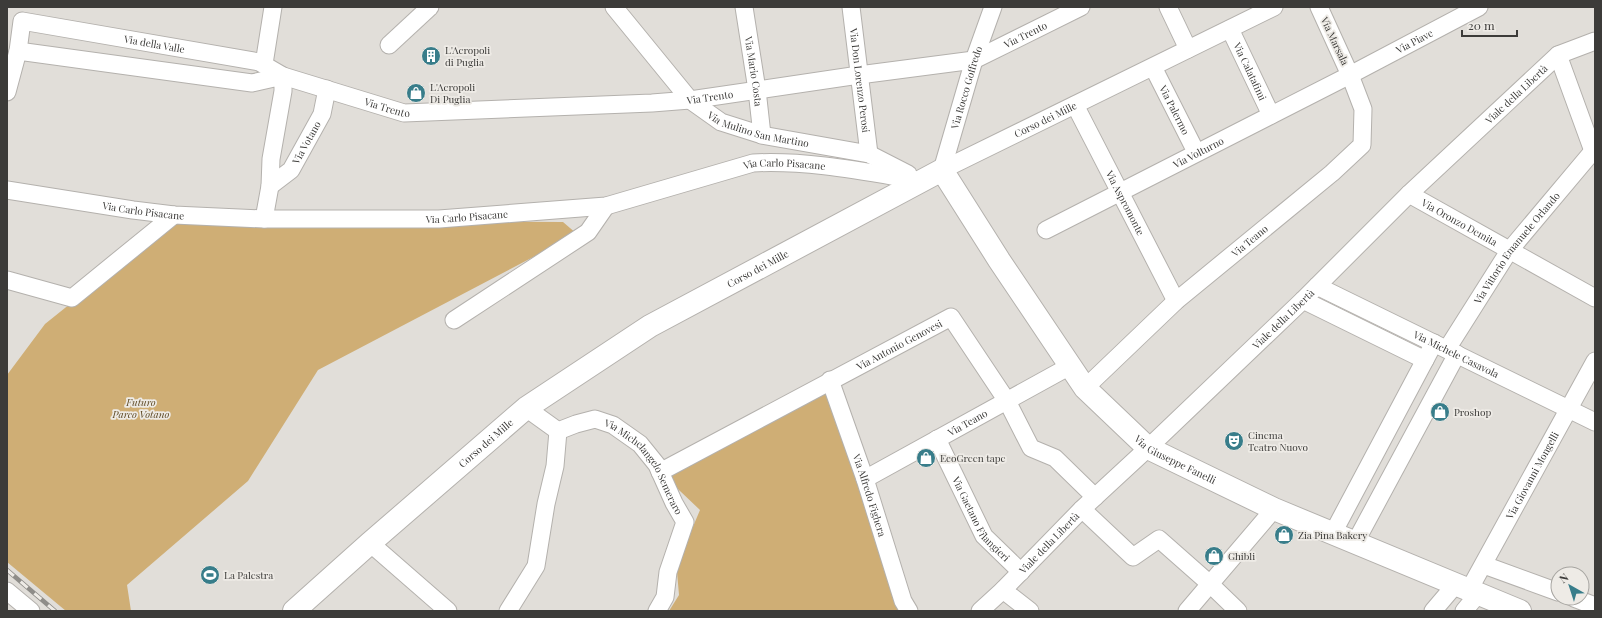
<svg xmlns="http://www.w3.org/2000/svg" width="1602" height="618" viewBox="0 0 1602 618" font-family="'Playfair Display',serif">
<rect width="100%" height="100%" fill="#e1ded9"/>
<g fill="#cfae75">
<polygon points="176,219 302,221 563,222 577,234 318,370 248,481 127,585 131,611 66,611 7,562 7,375 45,324"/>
<polygon points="830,380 904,611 669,611 679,595 677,572 681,555 700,510 660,472"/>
</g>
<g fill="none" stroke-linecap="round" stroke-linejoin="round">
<g stroke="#b4b1ad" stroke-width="19">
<g id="street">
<path id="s1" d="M614,7l76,93 31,22 41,13 107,19 39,20"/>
<path id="s2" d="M744,7l13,83 5,45"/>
<path id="s3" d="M851,7l18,147"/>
<polyline points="1168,7 1188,49"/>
<path id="s4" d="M1230,29l41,86"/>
<polyline points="389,45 430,7"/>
<polyline points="18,51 252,83 283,76 283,91 271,159 270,186 264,219"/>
<polyline points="1558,55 1593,151 1595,152"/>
<polyline points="264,64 273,7"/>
<path id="s5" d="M1153,67l43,85"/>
<path id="s6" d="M7,92l11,-41 4,-30 237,41 24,14 121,37 248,-10 38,-3 169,-25 115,-15 107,-53"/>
<path id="s7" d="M1075,105l101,196"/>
<path id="s8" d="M942,170l332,-163"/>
<path id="s9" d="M942,170l32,-110 19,-53"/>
<path id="s10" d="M270,186l21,-16 31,-56 5,-25"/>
<path id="s11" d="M7,190l126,20 41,5 90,4h175l167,-13 147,-43c56,-3 113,9 168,18"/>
<path id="s12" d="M1409,194l186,104"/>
<path id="s13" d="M1046,230l304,-155 129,-68"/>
<polyline points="7,280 72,298 174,215"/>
<path id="s14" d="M1317,286l278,136"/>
<polyline points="1303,300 1425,360"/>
<polyline points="454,320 588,232 606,206"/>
<path id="s15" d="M1447,349l62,-98 84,-100"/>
<path id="s16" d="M830,380l35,99 38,122 6,10"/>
<path id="s17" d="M1085,388l91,-87 156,-128 30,-28 1,-36 -13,-34 -31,-68"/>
<path id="s18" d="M526,408l32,23 18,-7 19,-5 18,6 27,19 17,21 17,38 11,19 -17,50 -3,25 -8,14"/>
<path id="s19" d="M937,439l47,97 37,36"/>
<path id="s20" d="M660,472l291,-155 56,84 24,47 24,10 40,39"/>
<path id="s21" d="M865,479l205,-113"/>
<polyline points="1082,509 1133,557 1159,539 1210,584 1238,611"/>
<polyline points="1333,533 1434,343"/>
<polyline points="370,543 448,611"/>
<polyline points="1355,543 1457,354"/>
<polyline points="1484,565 1558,592"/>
<polyline points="1003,590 1030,611"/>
<path id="s22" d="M1469,590l126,-229"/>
<polyline points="7,591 31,611"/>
<polyline points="1574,598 1595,606"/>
<polyline points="508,611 536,566 546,504 555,466 558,431"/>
<path id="s23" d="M980,611l23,-21 79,-81 66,-61 155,-148 106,-106 149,-139 37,-14"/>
<polyline points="1187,611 1274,509"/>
<polyline points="1433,611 1456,584"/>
<polyline points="1464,611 1478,594"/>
</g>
</g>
<g stroke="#b4b1ad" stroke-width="24">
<g id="secondary">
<path id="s24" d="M294,611l76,-68 156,-135 124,-82 292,-156 57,90 86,128 63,60 126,61 246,102"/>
</g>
</g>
<use href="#street" stroke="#fff" stroke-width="17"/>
<use href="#secondary" stroke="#fff" stroke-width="22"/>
<g stroke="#8f8d89" stroke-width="4.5">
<polyline id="rail" points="7,570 55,611"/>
</g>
<use href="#rail" stroke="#eeebe6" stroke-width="3" stroke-dasharray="9" stroke-linecap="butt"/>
</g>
<defs>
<g id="building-disc" transform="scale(1)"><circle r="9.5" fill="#387d8a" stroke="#eeebe6"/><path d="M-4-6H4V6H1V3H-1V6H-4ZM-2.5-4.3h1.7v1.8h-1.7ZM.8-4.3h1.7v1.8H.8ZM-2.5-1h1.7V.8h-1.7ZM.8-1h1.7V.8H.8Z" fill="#fff"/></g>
<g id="shop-disc" transform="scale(1)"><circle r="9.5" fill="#387d8a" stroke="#eeebe6"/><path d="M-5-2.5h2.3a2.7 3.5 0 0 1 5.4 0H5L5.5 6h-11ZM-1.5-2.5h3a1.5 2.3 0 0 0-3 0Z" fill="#fff"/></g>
<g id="theatre-disc" transform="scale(1)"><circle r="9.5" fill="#387d8a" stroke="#eeebe6"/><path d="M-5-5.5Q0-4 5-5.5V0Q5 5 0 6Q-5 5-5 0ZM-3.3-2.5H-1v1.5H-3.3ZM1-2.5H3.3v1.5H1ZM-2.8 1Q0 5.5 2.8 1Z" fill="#fff"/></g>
<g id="stadium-disc" transform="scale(1)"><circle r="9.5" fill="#387d8a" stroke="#eeebe6"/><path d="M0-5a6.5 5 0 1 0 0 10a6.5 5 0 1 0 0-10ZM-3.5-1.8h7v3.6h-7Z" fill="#fff"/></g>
</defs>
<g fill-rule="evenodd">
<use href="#building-disc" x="431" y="56"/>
<use href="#shop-disc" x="416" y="93"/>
<use href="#shop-disc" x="1440" y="412"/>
<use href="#theatre-disc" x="1234" y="441"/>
<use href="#shop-disc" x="926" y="458"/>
<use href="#shop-disc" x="1284" y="535"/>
<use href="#shop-disc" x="1214" y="556"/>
<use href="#stadium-disc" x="210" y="575"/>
</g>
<g text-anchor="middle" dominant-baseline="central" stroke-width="3.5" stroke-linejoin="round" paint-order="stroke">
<g font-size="10" fill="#3c3b39" stroke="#eeebe6">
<text stroke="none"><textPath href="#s6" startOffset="1098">Via Trento</textPath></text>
<text transform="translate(1335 41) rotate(65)">Via Marsala</text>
<text stroke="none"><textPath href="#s13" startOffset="414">Via Piave</textPath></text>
<text stroke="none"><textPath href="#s6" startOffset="207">Via della Valle</textPath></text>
<text stroke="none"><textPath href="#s2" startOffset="65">Via Mario Costa</textPath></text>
<text stroke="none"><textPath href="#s4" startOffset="47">Via Calatafimi</textPath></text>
<text stroke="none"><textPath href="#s3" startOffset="74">Via Don Lorenzo Perosi</textPath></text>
<text stroke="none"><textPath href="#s9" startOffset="86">Via Rocco Goffredo</textPath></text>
<text stroke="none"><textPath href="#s23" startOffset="745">Viale della Libertà</textPath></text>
<text stroke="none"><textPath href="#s6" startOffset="774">Via Trento</textPath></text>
<text stroke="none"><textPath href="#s6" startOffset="450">Via Trento</textPath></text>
<text stroke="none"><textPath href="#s5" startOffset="48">Via Palermo</textPath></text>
<text stroke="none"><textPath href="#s8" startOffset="115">Corso dei Mille</textPath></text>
<text stroke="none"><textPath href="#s1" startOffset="196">Via Mulino San Martino</textPath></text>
<text stroke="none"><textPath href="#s10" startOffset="58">Via Votano</textPath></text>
<text stroke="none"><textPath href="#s13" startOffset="171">Via Volturno</textPath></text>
<text stroke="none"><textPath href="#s11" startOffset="786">Via Carlo Pisacane</textPath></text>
<text stroke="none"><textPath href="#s7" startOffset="110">Via Aspromonte</textPath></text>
<text stroke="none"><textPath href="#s11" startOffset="138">Via Carlo Pisacane</textPath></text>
<text stroke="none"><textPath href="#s11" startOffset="462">Via Carlo Pisacane</textPath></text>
<text stroke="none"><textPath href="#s12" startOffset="58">Via Oronzo Demita</textPath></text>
<text stroke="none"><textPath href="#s17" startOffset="221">Via Teano</textPath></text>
<text stroke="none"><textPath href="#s15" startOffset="123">Via Vittorio Emanuele Orlando</textPath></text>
<text stroke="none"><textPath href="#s24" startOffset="579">Corso dei Mille</textPath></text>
<text stroke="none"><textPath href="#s23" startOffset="421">Viale della Libertà</textPath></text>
<text stroke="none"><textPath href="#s20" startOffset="271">Via Antonio Genovesi</textPath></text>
<text stroke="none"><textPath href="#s14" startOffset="155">Via Michele Casavola</textPath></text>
<text stroke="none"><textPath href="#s21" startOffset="117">Via Teano</textPath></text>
<text stroke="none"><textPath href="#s24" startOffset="255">Corso dei Mille</textPath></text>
<text stroke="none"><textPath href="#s24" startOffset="1165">Via Giuseppe Fanelli</textPath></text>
<text stroke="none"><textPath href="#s18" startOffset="150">Via Michelangelo Semeraro</textPath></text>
<text stroke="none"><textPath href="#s22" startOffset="131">Via Giovanni Mongelli</textPath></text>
<text stroke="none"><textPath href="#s16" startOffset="122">Via Alfredo Fighera</textPath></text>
<text stroke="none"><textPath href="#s19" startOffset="92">Via Gaetano Filangieri</textPath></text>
<text stroke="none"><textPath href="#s23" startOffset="97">Viale della Libertà</textPath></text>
</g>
<g font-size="10" fill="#3c3b39" stroke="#eeebe6" text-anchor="start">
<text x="445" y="50">L'Acropoli<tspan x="445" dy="12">di Puglia</tspan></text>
<text x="430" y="87">L'Acropoli<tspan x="430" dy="12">Di Puglia</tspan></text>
<text x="1454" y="412">Proshop</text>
<text x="1248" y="435">Cinema<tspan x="1248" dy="12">Teatro Nuovo</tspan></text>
<text x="940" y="458">EcoGreen tape</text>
<text x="1298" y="535">Zia Pina Bakery</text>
<text x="1228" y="556">Ghibli</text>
<text x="224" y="575">La Palestra</text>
</g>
<g font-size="10" font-style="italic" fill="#5e4a25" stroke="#eeebe6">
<text x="141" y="402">Futuro<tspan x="141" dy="12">Parco Votano</tspan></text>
</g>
</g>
<rect width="1602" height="618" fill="none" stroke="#3c3b39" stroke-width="16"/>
<g transform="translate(1570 586) rotate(321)"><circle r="19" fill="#eeebe6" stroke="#a7a5a1"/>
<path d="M0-3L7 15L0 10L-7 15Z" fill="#387d8a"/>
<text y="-6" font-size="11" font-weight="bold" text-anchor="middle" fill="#3c3b39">N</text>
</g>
<path d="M1462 30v6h55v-6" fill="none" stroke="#3c3b39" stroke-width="2"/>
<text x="1468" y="30" font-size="12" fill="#3c3b39" stroke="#eeebe6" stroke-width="3" paint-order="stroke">20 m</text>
</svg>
